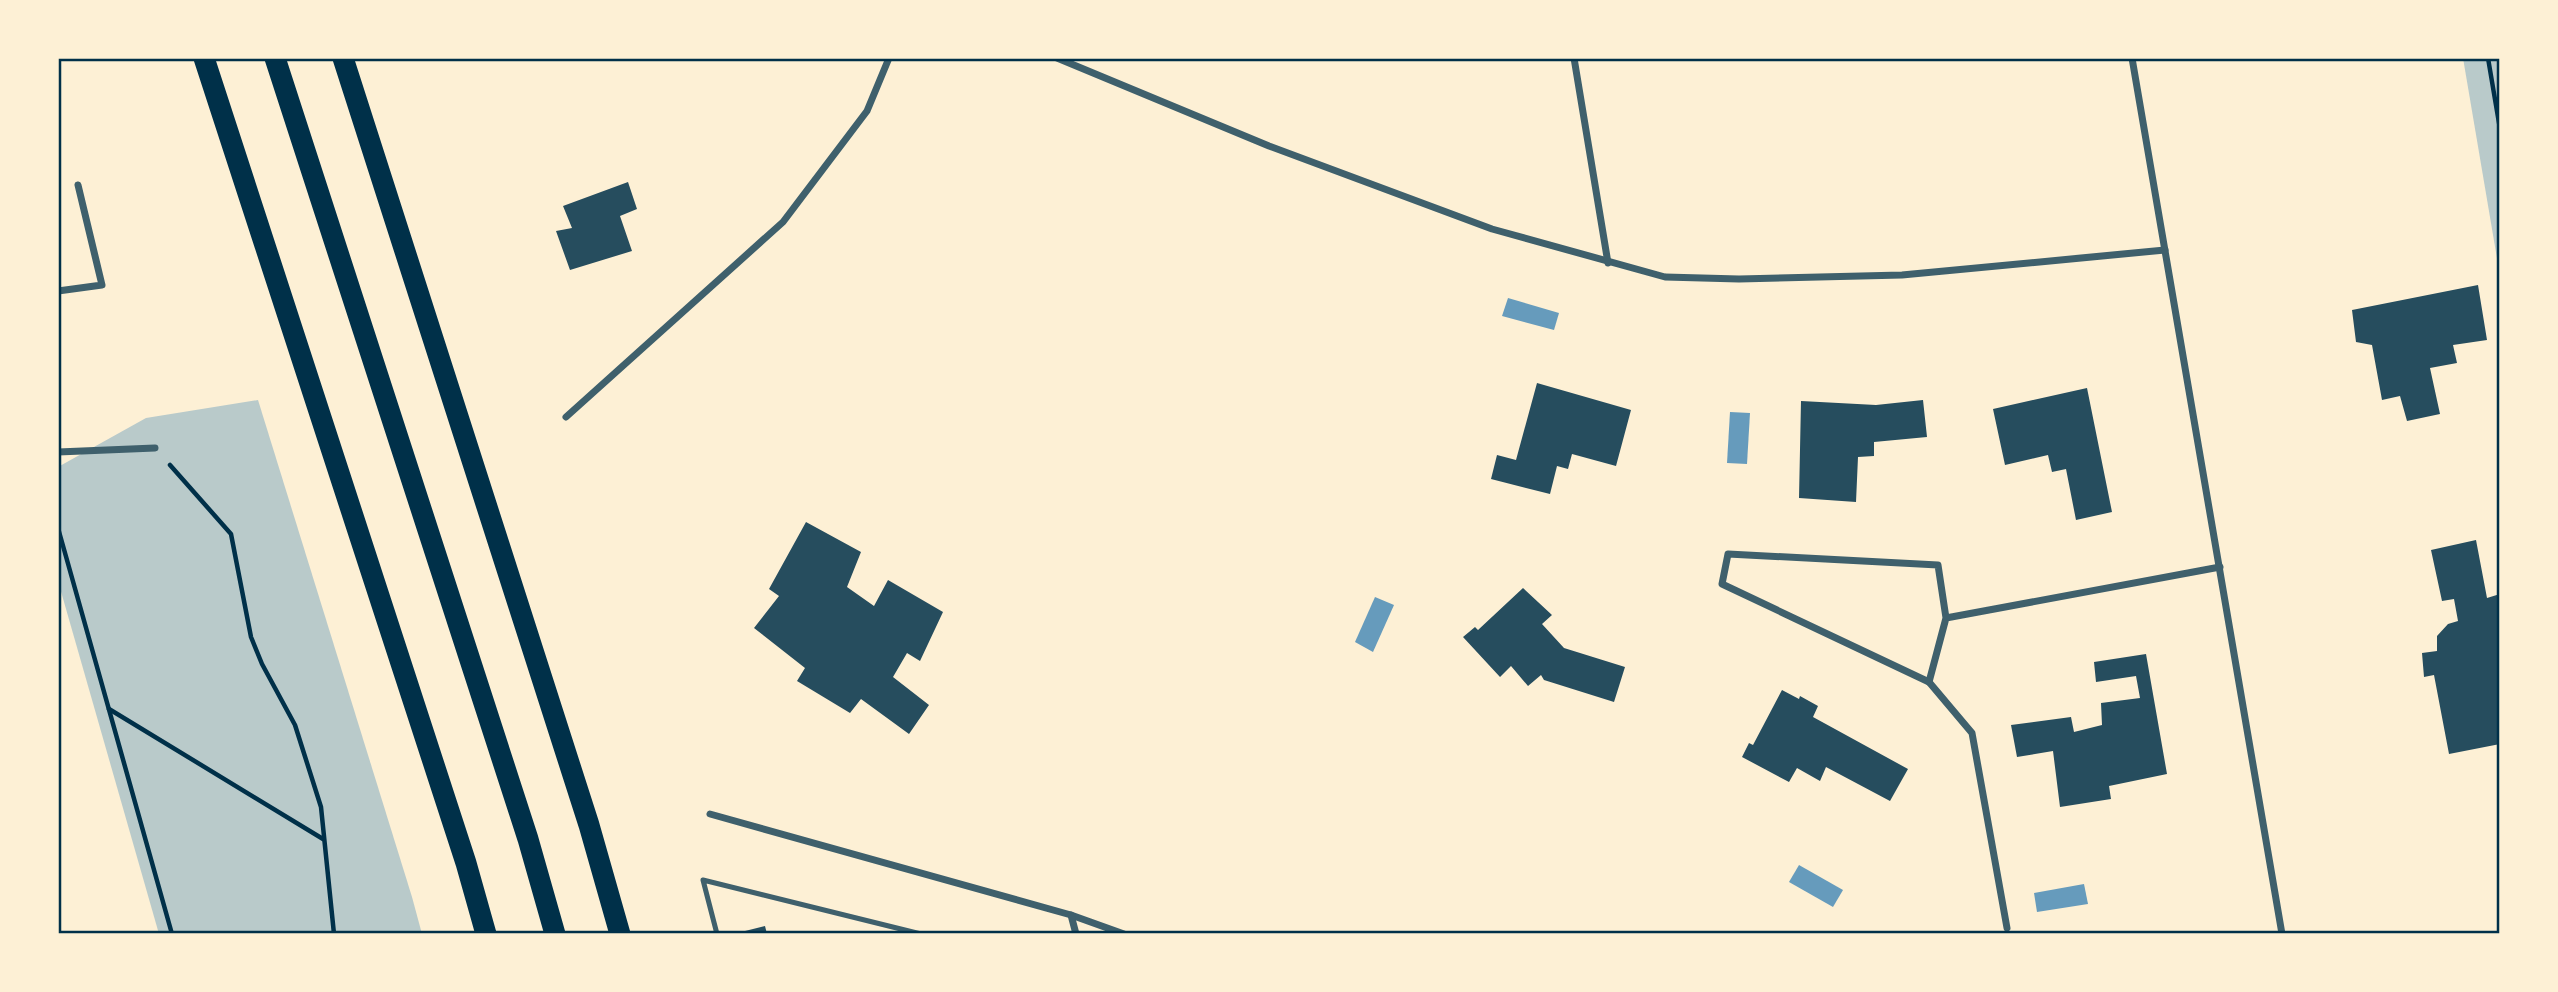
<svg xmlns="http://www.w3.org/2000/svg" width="2558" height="992" viewBox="0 0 2558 992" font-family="'Varela Round',sans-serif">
<rect width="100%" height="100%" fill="#fdf0d5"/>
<g fill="#b9caca">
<polygon points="2463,58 2500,58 2500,276"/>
<polygon points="258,400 412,897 422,934 159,934 58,581 58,467 146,418"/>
</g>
<g fill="#669bbc">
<polygon points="1508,298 1559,313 1554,330 1502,316"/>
<polygon points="1730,412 1750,413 1747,464 1727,463"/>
<polygon points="1375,597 1394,605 1373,652 1355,642"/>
<polygon points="1799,865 1843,890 1833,907 1789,882"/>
<polygon points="2084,884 2088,904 2037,912 2034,893"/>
</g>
<g fill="#264d5e">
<polygon points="628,182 637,209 620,216 632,251 570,270 556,231 572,228 563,206"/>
<polygon points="2478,285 2487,340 2453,345 2457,363 2430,368 2440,414 2407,421 2400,396 2382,400 2372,345 2356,342 2352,310"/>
<polygon points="1537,383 1631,410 1616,466 1572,454 1568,469 1557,466 1550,494 1491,479 1497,455 1516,460"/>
<polygon points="2087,388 2112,512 2076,520 2066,469 2052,472 2048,455 2005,465 1993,409"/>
<polygon points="1923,400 1927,437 1874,442 1874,456 1858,457 1856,502 1799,498 1801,401 1876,405"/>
<polygon points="806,522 861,552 847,587 874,606 888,580 943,612 920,661 907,653 893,677 929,705 909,734 861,699 850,713 797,681 805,668 754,628 779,596 769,589"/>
<polygon points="2476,540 2487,598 2500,594 2500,744 2449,754 2434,675 2424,677 2422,653 2437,651 2437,636 2448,624 2458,621 2454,599 2442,601 2431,550"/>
<polygon points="1523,588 1552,615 1542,624 1564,648 1625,667 1614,702 1544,680 1541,675 1528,686 1511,666 1500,677 1463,637 1475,627 1478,630"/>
<polygon points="2146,654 2167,774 2109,786 2111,799 2060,807 2053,751 2017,757 2011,725 2071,717 2074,732 2102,725 2101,703 2140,698 2136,676 2096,682 2094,662"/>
<polygon points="1782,690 1799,699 1800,696 1818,706 1813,717 1908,769 1890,801 1826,767 1820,781 1797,768 1789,782 1742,757 1749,743 1753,745"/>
<polygon points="765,926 767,934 737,934 737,933"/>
</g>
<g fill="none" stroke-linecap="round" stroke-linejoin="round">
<g stroke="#003049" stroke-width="4.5">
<polyline points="2488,58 2500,129"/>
<polyline points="170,465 231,534 251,637 262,664 295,725 321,807 334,934"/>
<polyline points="58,528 172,934"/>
<polyline points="109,709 323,839"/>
</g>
<polyline stroke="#3f606c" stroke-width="5" points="717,934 703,880 921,934"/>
<g stroke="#3f606c" stroke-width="7">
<polyline points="1057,58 1269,146 1492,229 1665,277 1739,279 1902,275 2165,250"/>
<polyline points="1574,58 1608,263"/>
<polyline points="2132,58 2282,934"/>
<polyline points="58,291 102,285 78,185"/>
<polyline points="566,417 783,222 867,111 889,58"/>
<polyline points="58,452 155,448"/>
<polyline points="1946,618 1929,682 1722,584 1728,554 1938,565 1946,618 2220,567"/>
<polyline points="1929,682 1972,733 2007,928"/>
<polyline points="710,814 1071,915 1124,934"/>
<polyline points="1071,915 1076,934"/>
</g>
<g stroke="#003049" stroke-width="21">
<polyline points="204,58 466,863 486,934"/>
<polyline points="275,58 528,839 555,934"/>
<polyline points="343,58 589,825 620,934"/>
</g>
</g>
<rect width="2558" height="992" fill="none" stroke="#fdf0d5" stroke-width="119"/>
<rect x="60" y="60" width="2438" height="872" fill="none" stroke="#003049" stroke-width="2.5"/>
</svg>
